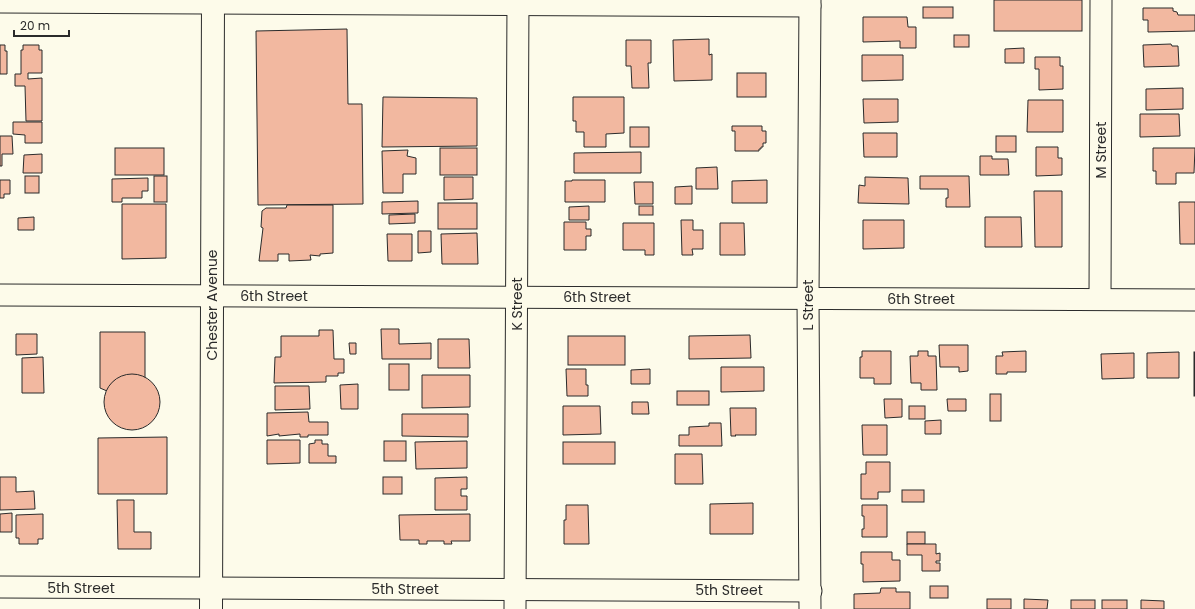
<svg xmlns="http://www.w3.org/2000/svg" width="1195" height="609" viewBox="0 0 1195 609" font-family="Poppins,sans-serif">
<rect width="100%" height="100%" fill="#fdfbea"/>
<g fill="#f2b8a0" stroke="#2b2b2b">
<rect x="994" y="0" width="88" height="31"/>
<rect x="923" y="7" width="30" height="11"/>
<polygon points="1143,8 1173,8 1173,11 1177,12 1178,15 1195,15 1195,31 1148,32 1148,20 1143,20"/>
<polygon points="863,17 907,17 908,27 916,27 916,48 900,48 900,41 863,42"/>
<polygon points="347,29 348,104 362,104 363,204 258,205 256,31"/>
<rect x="954" y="35" width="15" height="12"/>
<polygon points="709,39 709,55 712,54 712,80 674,81 673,40"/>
<polygon points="626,40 651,40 651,63 648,63 649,88 632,88 631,66 626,66"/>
<polygon points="1171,44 1172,46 1178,46 1179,66 1144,67 1143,45"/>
<polygon points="0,45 5,45 5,51 7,51 7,74 0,74"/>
<polygon points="23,45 39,45 39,50 42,50 42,73 28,73 28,79 42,78 42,121 26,121 25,86 15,86 15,74 21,74 21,50 23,50"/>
<polygon points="1024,48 1024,63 1005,63 1005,49"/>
<polygon points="862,55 903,55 903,80 862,81"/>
<polygon points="1035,57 1060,57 1060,66 1063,66 1063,89 1039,90 1039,69 1035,69"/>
<rect x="737" y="73" width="29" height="24"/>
<polygon points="1183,88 1183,109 1146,110 1146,89"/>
<polygon points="383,97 477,98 477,146 382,147"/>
<polygon points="573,97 624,97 624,133 606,134 606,147 584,147 584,132 576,132 576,121 573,121"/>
<polygon points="863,99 898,99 898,122 864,123"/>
<polygon points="1028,100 1063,100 1063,132 1027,132"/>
<polygon points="1140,114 1179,114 1180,136 1140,137"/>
<polygon points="13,122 42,122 42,143 25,143 25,135 13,134"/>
<polygon points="732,126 762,126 762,131 766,131 766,143 763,143 763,147 761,147 761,149 759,149 759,151 735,151 735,131 732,131"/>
<rect x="630" y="127" width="19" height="20"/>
<polygon points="863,133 897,133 897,157 864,157"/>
<polygon points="0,136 12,136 13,154 2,154 2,166 0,166"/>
<rect x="996" y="136" width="20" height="16"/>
<polygon points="1036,147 1058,147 1058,158 1062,158 1062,175 1036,176"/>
<rect x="115" y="148" width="49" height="27"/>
<rect x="440" y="148" width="37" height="27"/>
<polygon points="1153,148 1195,148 1194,173 1176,173 1176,184 1156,184 1156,171 1153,171"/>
<polygon points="408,150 407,156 416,158 416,174 403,174 403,193 383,193 382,151"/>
<polygon points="641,152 641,173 574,173 574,153"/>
<polygon points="42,154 42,173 23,173 24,155"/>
<polygon points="980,156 992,156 992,159 1008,159 1009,175 980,175"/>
<polygon points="717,167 718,189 696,189 696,168"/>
<rect x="25" y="176" width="14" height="17"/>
<rect x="154" y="176" width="13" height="26"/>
<polygon points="920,176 969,176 970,207 946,207 946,198 948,198 948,189 920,189"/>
<polygon points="444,177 473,177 473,199 444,200"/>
<polygon points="865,177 908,178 909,204 858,203 859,185 865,186"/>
<polygon points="148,178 148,191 142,191 142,198 122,198 122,202 112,202 112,179"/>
<polygon points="0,180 10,180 10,194 4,194 4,198 0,198"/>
<polygon points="572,180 605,180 605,202 565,202 565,181 572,181"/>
<polygon points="767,180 767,203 732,203 732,181"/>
<polygon points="634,182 653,182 653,204 635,204"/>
<polygon points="692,186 692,204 675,204 675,187"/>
<polygon points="1034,191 1062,191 1062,247 1035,247"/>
<polygon points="418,201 418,213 382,214 382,202"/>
<polygon points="1179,202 1195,202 1195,244 1180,244"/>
<rect x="438" y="203" width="39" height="26"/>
<polygon points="122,204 166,204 166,258 122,259"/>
<polygon points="287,205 333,205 333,253 320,254 320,256 310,255 311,260 289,261 289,254 278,254 278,261 259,261 263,228 261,227 262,211 266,208 286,208"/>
<polygon points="589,206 589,220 569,220 569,207"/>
<rect x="639" y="206" width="14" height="9"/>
<polygon points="415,214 415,223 389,224 389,215"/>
<polygon points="34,217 34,230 18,230 18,218"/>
<polygon points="985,217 1021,217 1022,247 985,247"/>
<polygon points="681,220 693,220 693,230 703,230 703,249 692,249 693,255 682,255"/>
<polygon points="863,220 904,220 904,248 863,249"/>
<polygon points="564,222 586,222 586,229 591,229 591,236 586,236 586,250 564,250"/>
<polygon points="623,223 654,223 654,255 645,255 645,250 623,250"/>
<polygon points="720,223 744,223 745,255 720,255"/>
<polygon points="418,231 431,231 431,252 418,253"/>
<polygon points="477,233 478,264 442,264 441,234"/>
<polygon points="387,234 412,234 412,261 388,261"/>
<polygon points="381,329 399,329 399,344 431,343 431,359 382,359"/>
<polygon points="319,330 333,330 334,359 344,359 344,373 338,373 338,376 326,376 326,382 274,383 275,357 281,357 281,336 319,336"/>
<polygon points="100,332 145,332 145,378 133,375 126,376 114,381 107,391 100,388"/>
<polygon points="16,334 37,334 37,354 16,355"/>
<polygon points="750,335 751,358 689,359 689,336"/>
<rect x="568" y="336" width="57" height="29"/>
<polygon points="438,339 469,339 470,368 438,368"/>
<polygon points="349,343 356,343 356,354 350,354"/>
<polygon points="939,345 968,345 968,371 959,372 959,367 940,367"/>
<polygon points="862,351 891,351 891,384 874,384 874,378 860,378 860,357 862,357"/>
<polygon points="918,351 928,351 928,356 936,356 937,390 921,390 921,383 911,383 910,356 918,356"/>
<polygon points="1026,351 1026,372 1007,372 1007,374 996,374 996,356 1003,356 1002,352"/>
<polygon points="1179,352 1179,378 1147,378 1147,353"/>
<rect x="1194" y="352" width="1" height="44"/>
<polygon points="1134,353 1134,378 1102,379 1101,354"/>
<polygon points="43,357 44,393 22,393 22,358"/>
<rect x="389" y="364" width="20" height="26"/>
<polygon points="721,367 764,367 764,391 721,392"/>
<polygon points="566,369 586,369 586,385 588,385 588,396 567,396"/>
<polygon points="650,369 650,384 631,384 631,370"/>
<circle cx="132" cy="402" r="28"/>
<polygon points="422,375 470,375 470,407 422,408"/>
<polygon points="358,384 358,409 341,409 340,385"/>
<polygon points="275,386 309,386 310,409 275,410"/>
<rect x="677" y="391" width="32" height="14"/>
<rect x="990" y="394" width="11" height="27"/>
<polygon points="884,399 902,399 902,417 885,418"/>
<polygon points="947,399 966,399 966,411 948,411"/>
<polygon points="632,402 648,402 649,414 632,414"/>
<polygon points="563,406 600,406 601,434 563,435"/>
<rect x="909" y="406" width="16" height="13"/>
<polygon points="730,408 756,408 756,435 735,435 736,436 731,436"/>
<polygon points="308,412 309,422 328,422 328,435 308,435 308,437 300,437 300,434 279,436 279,434 267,436 267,413"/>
<polygon points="402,414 468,414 468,437 402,436"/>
<polygon points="941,420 941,434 925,434 925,421"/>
<polygon points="709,423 721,423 722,446 679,446 679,435 689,435 689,427 709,426"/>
<polygon points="862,425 887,425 887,455 863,455"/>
<polygon points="167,437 167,494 98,494 98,438"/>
<polygon points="267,440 300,440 300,463 267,464"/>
<polygon points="315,440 322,440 322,444 328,444 328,456 336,456 336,463 309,463 309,444 315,443"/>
<rect x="384" y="441" width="22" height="20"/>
<polygon points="467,441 467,468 416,469 415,442"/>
<rect x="563" y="442" width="52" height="22"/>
<polygon points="675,454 702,454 703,484 675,484"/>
<polygon points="866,462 890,462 890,492 878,492 878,499 861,499 861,474 866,474"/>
<polygon points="0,477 16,477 16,492 34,491 35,509 0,510"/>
<rect x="383" y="477" width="19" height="17"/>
<polygon points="467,477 467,489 461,489 461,496 467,496 467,510 435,510 435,478"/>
<rect x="902" y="490" width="22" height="12"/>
<polygon points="117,500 134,500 134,532 151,532 151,549 118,549"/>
<polygon points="753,503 753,534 710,534 710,504"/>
<polygon points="566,505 588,505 589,544 564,544 564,520 566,520"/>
<polygon points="862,505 887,505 887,537 862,537 862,529 864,529 864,516 862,516"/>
<polygon points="12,513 12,532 0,532 0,514"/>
<polygon points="43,514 43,539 38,539 38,544 19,544 19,538 16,538 16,515"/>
<polygon points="470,514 470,541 451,541 452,544 444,544 444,541 427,541 427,544 419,544 419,540 400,540 399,515"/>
<rect x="907" y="532" width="18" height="12"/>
<polygon points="907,544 936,544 936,554 940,553 940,561 936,561 936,563 940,563 940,571 922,571 922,555 907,555"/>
<polygon points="861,552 892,552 892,560 900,560 900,581 863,582 863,564 861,564"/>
<rect x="930" y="586" width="18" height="12"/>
<polygon points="881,588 896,588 896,592 910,592 910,609 854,609 854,594 880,593"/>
<rect x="987" y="599" width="24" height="10"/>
<polygon points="1024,599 1048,600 1047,609 1024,609"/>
<rect x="1071" y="600" width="24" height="9"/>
<rect x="1102" y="600" width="25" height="9"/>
<polygon points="1141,600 1164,601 1164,609 1141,609"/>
</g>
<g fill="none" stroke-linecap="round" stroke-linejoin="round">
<g stroke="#2b2b2b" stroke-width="23">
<g id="minor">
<polyline points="810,0 808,298 810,609"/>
<polyline points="0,2 810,6"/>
<polyline points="0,295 1195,300"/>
<polyline points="1100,299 1101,0"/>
<polyline points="0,587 811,591"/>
<polyline points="515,609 518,0"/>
</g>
</g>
<g stroke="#2b2b2b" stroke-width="24">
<polyline id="major" points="211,609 213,0"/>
</g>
<use href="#minor" stroke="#fdfbea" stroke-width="21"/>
<use href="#major" stroke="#fdfbea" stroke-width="22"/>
</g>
<g text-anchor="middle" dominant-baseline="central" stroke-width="3" stroke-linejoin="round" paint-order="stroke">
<g font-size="14" fill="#2b2b2b" stroke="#fdfbea">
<text transform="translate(1101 150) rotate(-90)">M Street</text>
<text x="274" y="296">6th Street</text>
<text x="597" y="297">6th Street</text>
<text x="921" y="299">6th Street</text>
<text transform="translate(517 304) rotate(-90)">K Street</text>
<text transform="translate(212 305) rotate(-90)">Chester Avenue</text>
<text transform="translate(808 305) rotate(-90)">L Street</text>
<text x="81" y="588">5th Street</text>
<text x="405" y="589">5th Street</text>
<text x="729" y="590">5th Street</text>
</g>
</g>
<path d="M14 30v6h55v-6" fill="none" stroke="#2b2b2b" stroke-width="2"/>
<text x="20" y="30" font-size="12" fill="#2b2b2b" stroke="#fdfbea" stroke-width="3" paint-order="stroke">20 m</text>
</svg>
